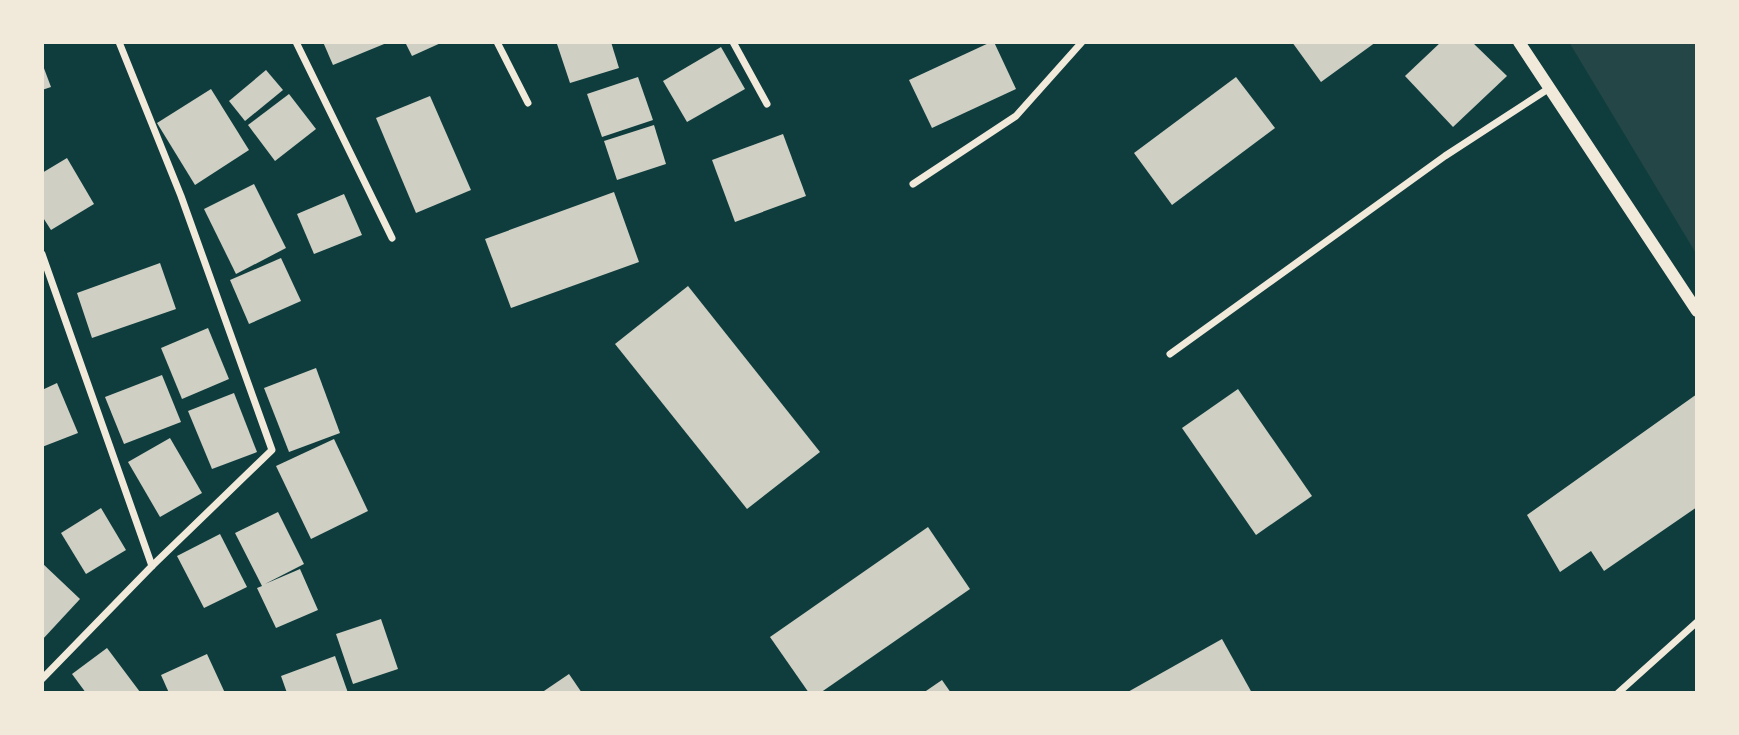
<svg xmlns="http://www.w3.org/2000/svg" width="1739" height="735" viewBox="0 0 1739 735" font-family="'Alegreya Sans',sans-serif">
<rect width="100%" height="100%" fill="#0f3d3e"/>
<polygon fill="#244646" points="1569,42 1697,42 1697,255"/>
<g fill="#cfcfc3">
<polygon points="323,42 389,42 333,65"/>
<polygon points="405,42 443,42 412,56"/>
<polygon points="565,42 611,42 619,68 570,83 557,44"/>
<polygon points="991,42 994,42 1016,89 932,128 909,80"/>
<polygon points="1292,42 1376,42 1321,82"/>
<polygon points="1441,42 1472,42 1507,76 1453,127 1405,76"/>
<polygon points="721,47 745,89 687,122 663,81"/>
<polygon points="42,63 51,87 42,90"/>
<polygon points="266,70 283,90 245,121 229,101"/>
<polygon points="638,77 653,120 602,137 587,94"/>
<polygon points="1236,77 1275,128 1172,205 1134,153"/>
<polygon points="211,89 249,150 195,185 157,123"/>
<polygon points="289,94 316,129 275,161 248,125"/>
<polygon points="430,96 471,190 416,213 376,118"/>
<polygon points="654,125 666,164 617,180 604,141"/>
<polygon points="783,134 806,196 735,222 712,160"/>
<polygon points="67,158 94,204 51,230 42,216 42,173"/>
<polygon points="254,184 286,248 236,274 204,209"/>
<polygon points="614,192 639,262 511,308 485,239"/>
<polygon points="344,194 362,235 314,254 297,214"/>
<polygon points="281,258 301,301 249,324 230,280"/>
<polygon points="160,263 176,309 92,338 77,293"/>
<polygon points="688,286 820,452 747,509 615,344"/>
<polygon points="208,328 229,379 182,399 161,348"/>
<polygon points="316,368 340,433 289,452 264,388"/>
<polygon points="162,375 181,422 124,444 105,397"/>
<polygon points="57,383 78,433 42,447 42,390"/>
<polygon points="1238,389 1312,496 1256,535 1182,428"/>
<polygon points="234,393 257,452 212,469 188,411"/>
<polygon points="1697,394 1697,507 1604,571 1591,551 1560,572 1527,515"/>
<polygon points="170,438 202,493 160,517 128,462"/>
<polygon points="334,439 368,511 311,539 276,466"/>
<polygon points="101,508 126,550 86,574 61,533"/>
<polygon points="278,512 304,564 265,584 300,569 318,610 276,628 257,588 262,586 235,533"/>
<polygon points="928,527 970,589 820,693 809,693 770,637"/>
<polygon points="220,534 247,587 204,608 177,556"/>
<polygon points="42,563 80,599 42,640"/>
<polygon points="381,619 398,669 353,684 336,634"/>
<polygon points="1222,639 1252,693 1126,693"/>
<polygon points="107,648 140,692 138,693 86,693 72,674"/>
<polygon points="207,654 225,693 169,693 161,675"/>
<polygon points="335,656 348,693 287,693 281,676"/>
<polygon points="569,674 582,693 541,693"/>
<polygon points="942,680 951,693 923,693"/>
</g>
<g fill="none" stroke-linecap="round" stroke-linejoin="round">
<g stroke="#f1e9da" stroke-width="7">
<polyline points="296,42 392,238"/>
<polyline points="497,42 528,103"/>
<polyline points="733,42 767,104"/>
<polyline points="913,184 1016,116 1082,42"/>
<polyline points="42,254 152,566"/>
<polyline points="1170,354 1445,156 1548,89"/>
<polyline points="42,679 152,566 272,450 181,196 119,42"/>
<polyline points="1618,693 1697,622"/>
</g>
<polyline stroke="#f1e9da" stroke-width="12" points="1519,42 1697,311"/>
</g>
<rect width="1739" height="735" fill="none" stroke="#f1e9da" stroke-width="88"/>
</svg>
